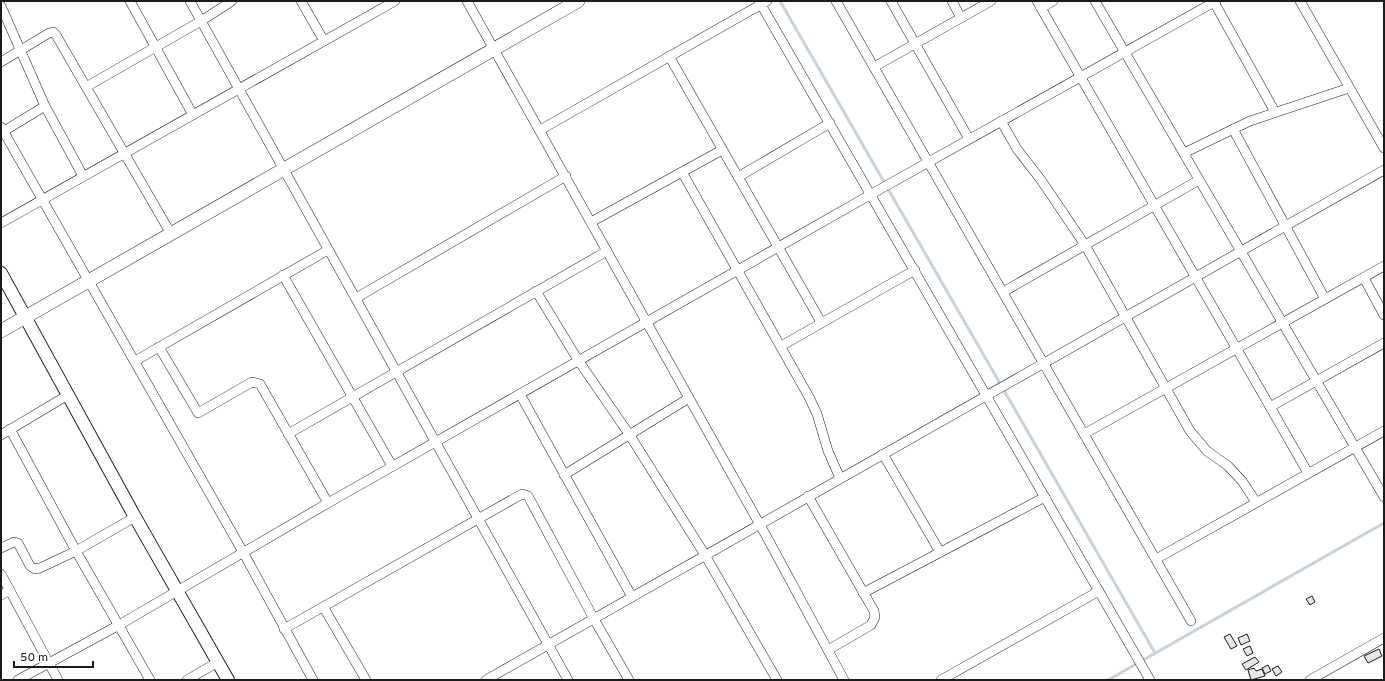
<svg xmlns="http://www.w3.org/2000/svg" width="1385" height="681" viewBox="0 0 1385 681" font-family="Overpass,sans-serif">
<rect width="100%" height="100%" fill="#fff"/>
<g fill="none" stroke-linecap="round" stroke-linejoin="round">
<g stroke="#c6d2dc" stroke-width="3">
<polyline points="780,1 1155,653"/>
<polyline points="1108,680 1384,523"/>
</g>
</g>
<g fill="#e6e6e6" stroke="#1a1a1a">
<polygon points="1312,596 1315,602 1310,605 1306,599"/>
<polygon points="1230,634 1237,646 1231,649 1224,637"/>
<polygon points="1247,634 1250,641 1241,645 1238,638"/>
<polygon points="1250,646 1253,653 1247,656 1243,649"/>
<polygon points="1379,649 1382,656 1368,663 1364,656"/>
<polygon points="1255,657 1259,662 1246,670 1242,664"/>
<polygon points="1268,665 1271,671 1265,674 1262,668"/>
<polygon points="1278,666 1282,672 1276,676 1272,669"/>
<polygon points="1254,668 1256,671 1262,669 1265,676 1251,680 1248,670"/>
</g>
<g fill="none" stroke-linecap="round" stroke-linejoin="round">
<g stroke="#1a1a1a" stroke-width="10">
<g id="minor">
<polyline points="130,1 193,115"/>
<polyline points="190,1 568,680"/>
<polyline points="301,1 324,41"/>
<polyline points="467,1 769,541 844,680"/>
<polyline points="759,1 1150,680"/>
<polyline points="836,1 1191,621"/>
<polyline points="891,1 969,139"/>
<polyline points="952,1 961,18"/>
<polyline points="1037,1 1308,473"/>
<polyline points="1095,1 1384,497"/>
<polyline points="1300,1 1384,148"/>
<polyline points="1214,2 1275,112"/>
<polyline points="1,6 45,106 1,133"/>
<polyline points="1041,8 1053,1"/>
<polyline points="669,56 821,322"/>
<polyline points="1,62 49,33 53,32 56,35 171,234"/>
<polyline points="874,67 991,1"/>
<polyline points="86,87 201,21 232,1"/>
<polyline points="45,106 83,176"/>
<polyline points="1001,121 1017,149 1041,180 1085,245 1190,431 1207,451 1228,466 1242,481 1256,502"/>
<polyline points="1,127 243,552 313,680"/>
<polyline points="1233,129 1325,299"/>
<polyline points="540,130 767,1"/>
<polyline points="1184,153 1250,121 1349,88"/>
<polyline points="682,172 809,397 817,414 828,451 840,478"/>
<polyline points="738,177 830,123"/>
<polyline points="591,222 722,150"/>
<polyline points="1,223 395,1"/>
<polyline points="283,275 392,466"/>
<polyline points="1364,278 1384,315"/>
<polyline points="536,291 578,360 629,434 705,555 777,680"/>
<polyline points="1003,292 1199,180"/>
<polyline points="356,298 566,176"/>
<polyline points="781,346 915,270"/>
<polyline points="159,347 198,413 252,382 260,384 328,503"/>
<polyline points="135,361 328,250"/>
<polyline points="520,394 632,597"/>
<polyline points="1270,407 1384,343"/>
<polyline points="10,429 76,551 150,680"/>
<polyline points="288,434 607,251"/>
<polyline points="1084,434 1384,266"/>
<polyline points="1,435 68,395"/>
<polyline points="883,454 940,552"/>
<polyline points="564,475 689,398"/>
<polyline points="808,496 874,611 875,617 871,625 828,650"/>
<polyline points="1,548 14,542 18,543 30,566 35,569 40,568 76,551 135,517"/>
<polyline points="1156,559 1384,431"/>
<polyline points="1,574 58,680"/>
<polyline points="863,593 1045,497"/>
<polyline points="1,595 10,590"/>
<polyline points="324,608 366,680"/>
<polyline points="284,629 522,494 528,496 594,619 629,680"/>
<polyline points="18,680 119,625 328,503 884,187 1216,1"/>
<polyline points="187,680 218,662"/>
<polyline points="486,680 1384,170"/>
<polyline points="941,680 1099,591"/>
<polyline points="1310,680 1384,638"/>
</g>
</g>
<g stroke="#1a1a1a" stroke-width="14">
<polyline id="tertiary" points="1,273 135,517 228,680"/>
</g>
<g stroke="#1a1a1a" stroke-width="14">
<polyline id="secondary" points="1,331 578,1"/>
</g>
<use href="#minor" stroke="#fff" stroke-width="9"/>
<use href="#tertiary" stroke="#fff" stroke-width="12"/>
<use href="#secondary" stroke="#fff" stroke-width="13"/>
</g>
<rect width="1385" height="681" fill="none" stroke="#1a1a1a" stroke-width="4"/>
<path d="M14 661v6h79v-6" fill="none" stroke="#1a1a1a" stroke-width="2"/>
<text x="20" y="661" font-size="12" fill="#1a1a1a" stroke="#ffffff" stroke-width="3" paint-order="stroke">50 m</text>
</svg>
